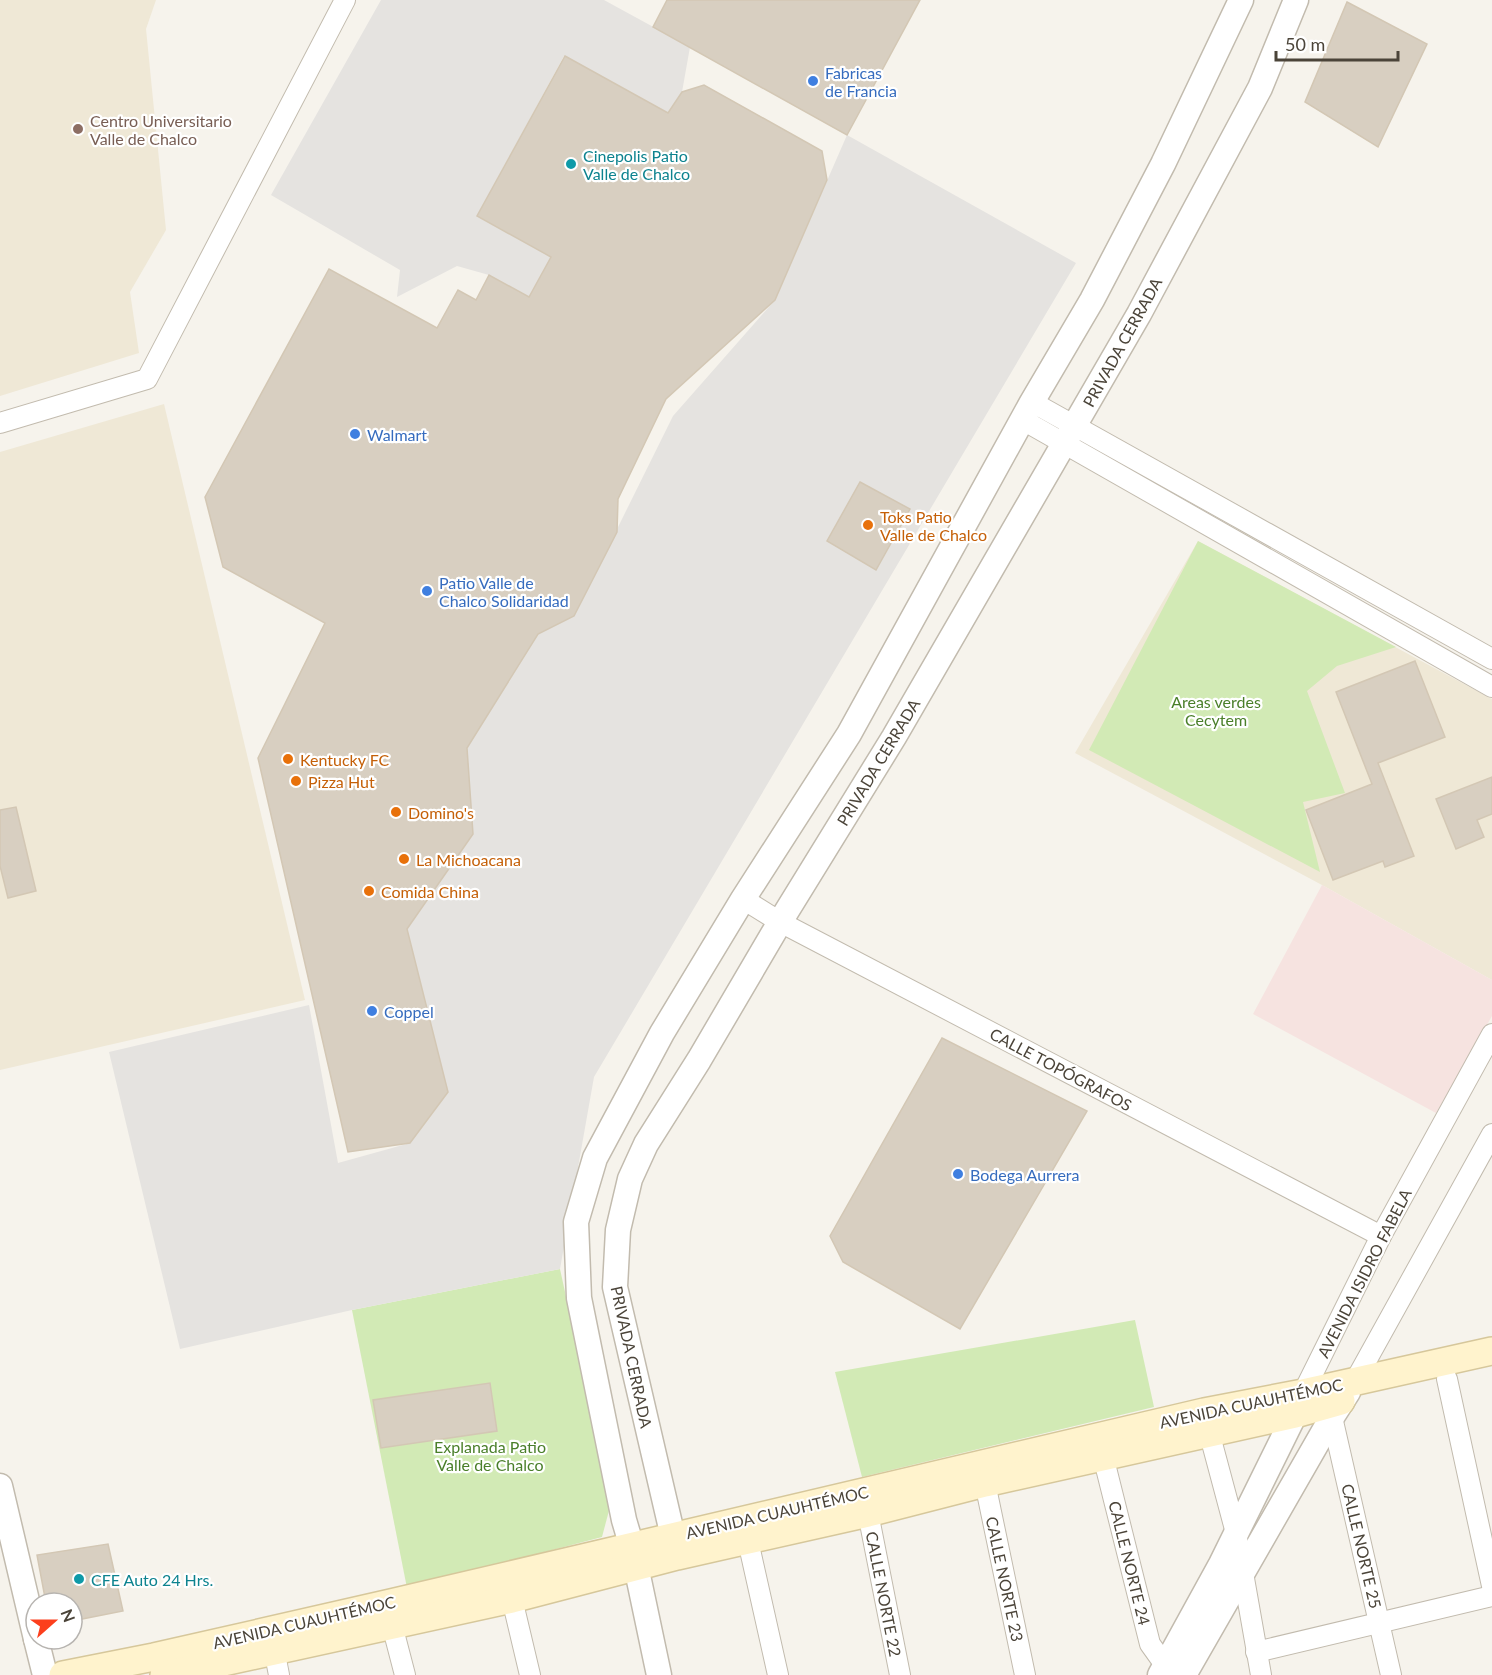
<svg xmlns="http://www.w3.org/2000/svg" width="1492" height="1675" viewBox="0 0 1492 1675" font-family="Lato,sans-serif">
<rect width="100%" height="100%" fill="#f6f3ec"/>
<g fill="#efe8d6">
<polygon points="0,0 156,0 146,29 166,230 130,292 139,353 0,396"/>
<polygon points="164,404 305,1000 0,1070 0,452"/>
<polygon points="1198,541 1492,699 1492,980 1322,885 1075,753"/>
</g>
<polygon fill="#f6e3e0" points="1322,885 1492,980 1492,1016 1436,1113 1253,1014"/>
<g fill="#d2eab5">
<polygon points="1198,541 1396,647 1337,666 1307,691 1345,793 1303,802 1320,872 1089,750"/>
<polygon points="560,1269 611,1503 602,1537 407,1588 352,1310"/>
<polygon points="1135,1320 1154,1407 862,1477 835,1372"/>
</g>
<g fill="#e5e3e0">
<polygon points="381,0 604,0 690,47 682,92 668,113 564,56 477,216 551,257 529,297 489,275 457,266 397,297 400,270 271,195"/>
<polygon points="847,135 1076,263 594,1077 560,1269 352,1310 180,1349 109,1052 309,1005 338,1163 410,1143 448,1092 407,929 473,834 467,748 538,634 574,616 673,416 775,300"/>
</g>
<g fill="#d8cfc1" stroke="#d3c7b4" stroke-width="1.5">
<polygon points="667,0 920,0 847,135 653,27"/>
<polygon points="1347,2 1427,44 1378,147 1305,102"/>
<polygon points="565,56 668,113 682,92 704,85 822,151 827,180 775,300 666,399 618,499 617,532 574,616 538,634 467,748 473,834 407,929 448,1092 410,1143 348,1152 258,758 325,623 223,567 205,497 329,269 437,328 458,290 476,300 489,275 529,297 551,257 477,216"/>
<polygon points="860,482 910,509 876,570 827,541"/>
<polygon points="1415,661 1445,737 1378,763 1414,856 1385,867 1383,861 1333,880 1306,810 1372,784 1336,692"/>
<polygon points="1492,777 1492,814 1477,820 1484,837 1456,849 1436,799"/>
<polygon points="16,807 36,891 8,898 0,866 0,810"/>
<polygon points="942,1038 1087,1111 960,1329 843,1262 830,1236"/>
<polygon points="490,1383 497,1431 381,1448 373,1400"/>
<polygon points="108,1544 123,1611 72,1621 72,1603 46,1603 37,1555"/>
</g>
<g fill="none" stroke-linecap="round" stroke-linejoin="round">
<g stroke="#c2bbae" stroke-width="22">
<g id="minor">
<polyline points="1032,402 1492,659"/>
<polyline points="1023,420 1492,687"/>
<polyline points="0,423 147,379 345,0"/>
<polyline points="743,899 780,922 1381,1236"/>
<polyline points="1447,1379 1492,1586"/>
<polyline points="1355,1381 1492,1134"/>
<polyline points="1303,1393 1381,1236 1492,1034"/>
<polyline points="1332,1417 1391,1675"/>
<polyline points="1209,1432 1236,1533 1261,1675"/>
<polyline points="1103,1456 1150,1644 1165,1665"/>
<polyline points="985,1483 1025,1675"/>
<polyline points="868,1513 900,1675"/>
<polyline points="748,1541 778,1675"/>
<polyline points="512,1599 530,1675"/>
<polyline points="392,1625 405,1675"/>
<polyline points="274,1649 279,1675"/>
<polyline points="1256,1652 1492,1596"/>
</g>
</g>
<g stroke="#c2bbae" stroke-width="27">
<g id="tertiary">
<polyline points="0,1486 36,1639"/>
<polyline points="677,1554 615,1287 618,1230 630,1179 646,1144 699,1060 780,922 894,737 1139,314 1260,88 1296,0"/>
<polyline points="36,1639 45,1675"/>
<polyline points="659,1675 632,1547 624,1520 579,1298 576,1222 595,1158 662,1033 743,899 849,734 1032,402 1092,300 1163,164 1241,0"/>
<polyline points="1160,1675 1221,1564 1295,1414 1300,1400"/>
<polyline points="1184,1675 1332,1417 1348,1392"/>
</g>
</g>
<g stroke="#d6c79b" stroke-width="30">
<g id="secondary">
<polyline points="63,1675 154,1657 391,1603 1204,1412 1303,1393 1492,1351"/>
<polyline points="164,1675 512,1599 677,1556 868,1513 985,1483 1295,1414 1341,1401"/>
</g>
</g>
<use href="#minor" stroke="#fff" stroke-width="20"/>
<use href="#tertiary" stroke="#fff" stroke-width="24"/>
<use href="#secondary" stroke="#fff3cd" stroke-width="27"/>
</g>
<g fill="#3f7fe0" stroke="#fff" stroke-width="2">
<circle cx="813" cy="81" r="6"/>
<circle cx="355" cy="434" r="6"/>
<circle cx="427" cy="591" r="6"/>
<circle cx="372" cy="1011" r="6"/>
<circle cx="958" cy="1174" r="6"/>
</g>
<circle fill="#8d6e63" stroke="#fff" stroke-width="2" cx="78" cy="129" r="6"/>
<g fill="#0f9aa8" stroke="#fff" stroke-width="2">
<circle cx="571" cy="164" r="6"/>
<circle cx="79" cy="1579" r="6"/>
</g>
<g fill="#e8710a" stroke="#fff" stroke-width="2">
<circle cx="868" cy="525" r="6"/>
<circle cx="288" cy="759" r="6"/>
<circle cx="296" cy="781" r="6"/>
<circle cx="396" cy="812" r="6"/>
<circle cx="404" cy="859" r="6"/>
<circle cx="369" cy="891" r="6"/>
</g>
<g text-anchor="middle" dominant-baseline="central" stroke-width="4.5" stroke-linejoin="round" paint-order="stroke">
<g font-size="16" fill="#366cbe" stroke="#fff" text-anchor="start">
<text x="825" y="72">Fabricas<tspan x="825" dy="18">de Francia</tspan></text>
<text x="367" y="434">Walmart</text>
<text x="439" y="582">Patio Valle de<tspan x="439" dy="18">Chalco Solidaridad</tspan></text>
<text x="384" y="1011">Coppel</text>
<text x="970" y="1174">Bodega Aurrera</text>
</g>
<g font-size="16" fill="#785e54" stroke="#fff" text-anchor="start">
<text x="90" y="120">Centro Universitario<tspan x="90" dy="18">Valle de Chalco</tspan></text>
</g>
<g font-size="16" fill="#0d838f" stroke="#fff" text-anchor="start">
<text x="583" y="155">Cinepolis Patio<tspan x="583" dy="18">Valle de Chalco</tspan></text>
<text x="91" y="1579">CFE Auto 24 Hrs.</text>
</g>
<g font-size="16" fill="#4b4439" stroke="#fff">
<text transform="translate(1122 342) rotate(-61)">PRIVADA CERRADA</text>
<text transform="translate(878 762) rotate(-59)">PRIVADA CERRADA</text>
<text transform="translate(1061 1069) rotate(28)">CALLE TOPÓGRAFOS</text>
<text transform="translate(1364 1273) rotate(-63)">AVENIDA ISIDRO FABELA</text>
<text transform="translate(632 1357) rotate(78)">PRIVADA CERRADA</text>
<text transform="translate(1251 1403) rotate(-12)">AVENIDA CUAUHTÉMOC</text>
<text transform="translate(777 1512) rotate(-13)">AVENIDA CUAUHTÉMOC</text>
<text transform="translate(1362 1546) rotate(77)">CALLE NORTE 25</text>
<text transform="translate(1130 1563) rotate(76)">CALLE NORTE 24</text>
<text transform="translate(1005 1579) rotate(78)">CALLE NORTE 23</text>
<text transform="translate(884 1594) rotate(79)">CALLE NORTE 22</text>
<text transform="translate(304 1622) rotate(-13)">AVENIDA CUAUHTÉMOC</text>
</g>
<g font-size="16" fill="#c56008" stroke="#fff" text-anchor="start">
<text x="880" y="516">Toks Patio<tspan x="880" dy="18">Valle de Chalco</tspan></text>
<text x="300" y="759">Kentucky FC</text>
<text x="308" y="781">Pizza Hut</text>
<text x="408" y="812">Domino's</text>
<text x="416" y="859">La Michoacana</text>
<text x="381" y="891">Comida China</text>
</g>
<g font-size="16" fill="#4a7f2a" stroke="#fff">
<text x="1216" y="701">Areas verdes<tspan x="1216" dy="18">Cecytem</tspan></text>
<text x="490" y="1446">Explanada Patio<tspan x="490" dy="18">Valle de Chalco</tspan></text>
</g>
</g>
<g transform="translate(54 1621) rotate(69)"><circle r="28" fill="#ffffff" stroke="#b7b4b0" stroke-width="1.5"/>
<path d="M0-4.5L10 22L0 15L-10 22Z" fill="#fc3f1d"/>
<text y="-9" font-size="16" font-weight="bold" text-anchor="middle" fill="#4b4439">N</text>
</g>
<path d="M1276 51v9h122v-9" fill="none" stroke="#4b4439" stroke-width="3"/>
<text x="1285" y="51" font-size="18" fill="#4b4439" stroke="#ffffff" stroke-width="4.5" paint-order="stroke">50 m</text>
</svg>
